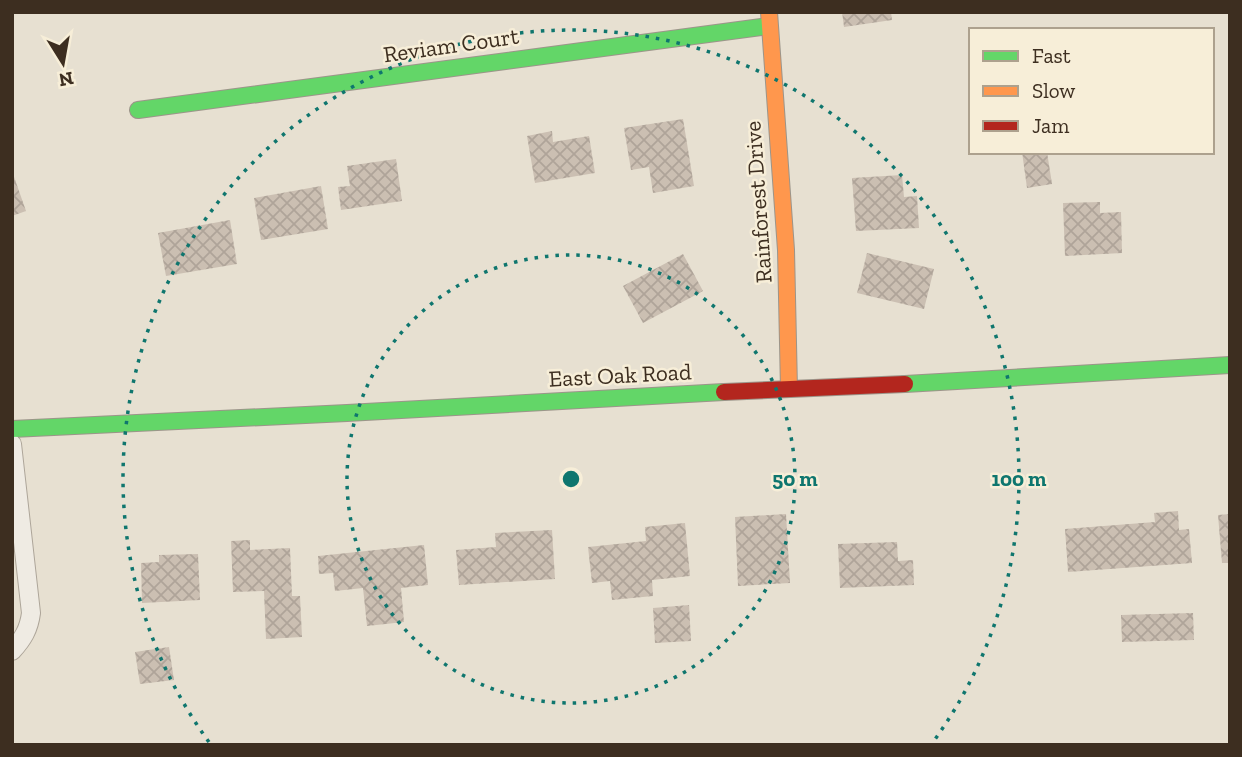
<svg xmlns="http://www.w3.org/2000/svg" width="1242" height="757" viewBox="0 0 1242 757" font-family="'Zilla Slab',serif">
<defs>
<pattern id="building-cross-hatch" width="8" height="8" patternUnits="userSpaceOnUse" patternTransform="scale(1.75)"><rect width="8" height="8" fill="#cbbfb2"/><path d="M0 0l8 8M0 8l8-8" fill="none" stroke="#afa499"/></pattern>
</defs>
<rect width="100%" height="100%" fill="#e7e0d1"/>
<g fill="url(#building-cross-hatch)">
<polygon points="842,12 891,12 892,20 844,27"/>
<polygon points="683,119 694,186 653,193 649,167 631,170 624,128"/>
<polygon points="552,131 553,142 589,136 595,173 535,183 527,136"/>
<polygon points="1022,152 1047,152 1052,184 1027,188"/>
<polygon points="396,159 402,201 341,210 338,187 350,186 347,166"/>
<polygon points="12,171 26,211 12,216"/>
<polygon points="902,175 904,197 917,196 919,228 856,231 852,178"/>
<polygon points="321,186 328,229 261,240 254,198"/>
<polygon points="1100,202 1100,213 1121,212 1122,253 1065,256 1063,203"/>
<polygon points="230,220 237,264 166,276 158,233"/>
<polygon points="867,253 934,269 924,309 857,293"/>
<polygon points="683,254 703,291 643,323 623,286"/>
<polygon points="1178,511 1179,530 1189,529 1192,563 1068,572 1065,529 1155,522 1154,513"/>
<polygon points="786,514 790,583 738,586 735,517"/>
<polygon points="1230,514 1230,563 1222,563 1218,515"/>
<polygon points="685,523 690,576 652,580 653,596 612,600 610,581 592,583 588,547 646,541 645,527"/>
<polygon points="552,530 555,579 459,585 456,550 496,547 495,533"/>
<polygon points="250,540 250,550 290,548 292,596 300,596 302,637 266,639 264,591 233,592 231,541"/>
<polygon points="897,542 898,561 913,560 914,585 840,588 838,544"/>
<polygon points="424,545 428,585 401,588 404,622 367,626 363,588 335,591 333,573 319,574 318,556"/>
<polygon points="198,554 200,600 142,603 141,563 159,562 159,555"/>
<polygon points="689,605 691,641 655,643 653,608"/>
<polygon points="1193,613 1194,640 1122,642 1121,615"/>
<polygon points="169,647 174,680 140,684 135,652"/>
</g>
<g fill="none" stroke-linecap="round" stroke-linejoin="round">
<g stroke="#ada599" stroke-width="20">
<path id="lane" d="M12,444l19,169c-2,16 -8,26 -19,38"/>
</g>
<g stroke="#9c958a" stroke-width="18">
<g id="fast">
<polyline points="138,110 769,26"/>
<polyline points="905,384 1230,365"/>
<polyline points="12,429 347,413 724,392"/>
</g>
</g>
<g stroke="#9c958a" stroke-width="18">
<polyline id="slow" points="769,12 786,250 789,389"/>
</g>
<g stroke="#9c958a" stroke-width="18">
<polyline id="jam" points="724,392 905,384"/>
</g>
<use href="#lane" stroke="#efebe3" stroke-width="18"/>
<use href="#fast" stroke="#63d668" stroke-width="16"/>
<use href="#slow" stroke="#ff974d" stroke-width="16"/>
<use href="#jam" stroke="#b3261e" stroke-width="16"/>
</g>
<g fill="none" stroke="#0f766e" stroke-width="3.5" stroke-dasharray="3.5 7">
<circle cx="571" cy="479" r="224"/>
<path d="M209 742A448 448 0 1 1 933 742"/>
</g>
<g text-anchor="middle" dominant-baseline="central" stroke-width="5" stroke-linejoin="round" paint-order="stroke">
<g font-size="23" fill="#3d2e20" stroke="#f7eed8">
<text transform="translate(451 45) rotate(-8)">Reviam Court</text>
<text transform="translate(758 202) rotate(-94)">Rainforest Drive</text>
<text transform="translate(620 375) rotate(-3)">East Oak Road</text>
</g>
</g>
<circle cx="571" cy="479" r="10" fill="#0f766e" stroke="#f7eed8" stroke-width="3.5"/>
<g font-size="21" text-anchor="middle" font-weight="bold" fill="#0f766e" stroke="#f7eed8" stroke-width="5" stroke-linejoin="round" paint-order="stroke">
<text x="795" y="486">50 m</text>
<text x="1019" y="486">100 m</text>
</g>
<rect width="1242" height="757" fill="none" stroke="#3d2e20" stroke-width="28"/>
<rect x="969" y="28" width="245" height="126" fill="#f7eed8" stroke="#ada18e" stroke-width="2"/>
<rect x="983" y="51" width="35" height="10" fill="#63d668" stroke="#ada18e" stroke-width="2"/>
<text x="1032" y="63" font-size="21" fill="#3d2e20">Fast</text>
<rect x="983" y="86" width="35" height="10" fill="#ff974d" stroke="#ada18e" stroke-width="2"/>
<text x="1032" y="98" font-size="21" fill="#3d2e20">Slow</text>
<rect x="983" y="121" width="35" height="10" fill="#b3261e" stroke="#ada18e" stroke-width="2"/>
<text x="1032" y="133" font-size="21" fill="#3d2e20">Jam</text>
<g transform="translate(63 63) rotate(169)" stroke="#f7eed8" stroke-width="5" paint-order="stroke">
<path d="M0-5L12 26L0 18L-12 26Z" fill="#3d2e20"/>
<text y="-10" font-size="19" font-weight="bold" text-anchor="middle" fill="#3d2e20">N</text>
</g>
</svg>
